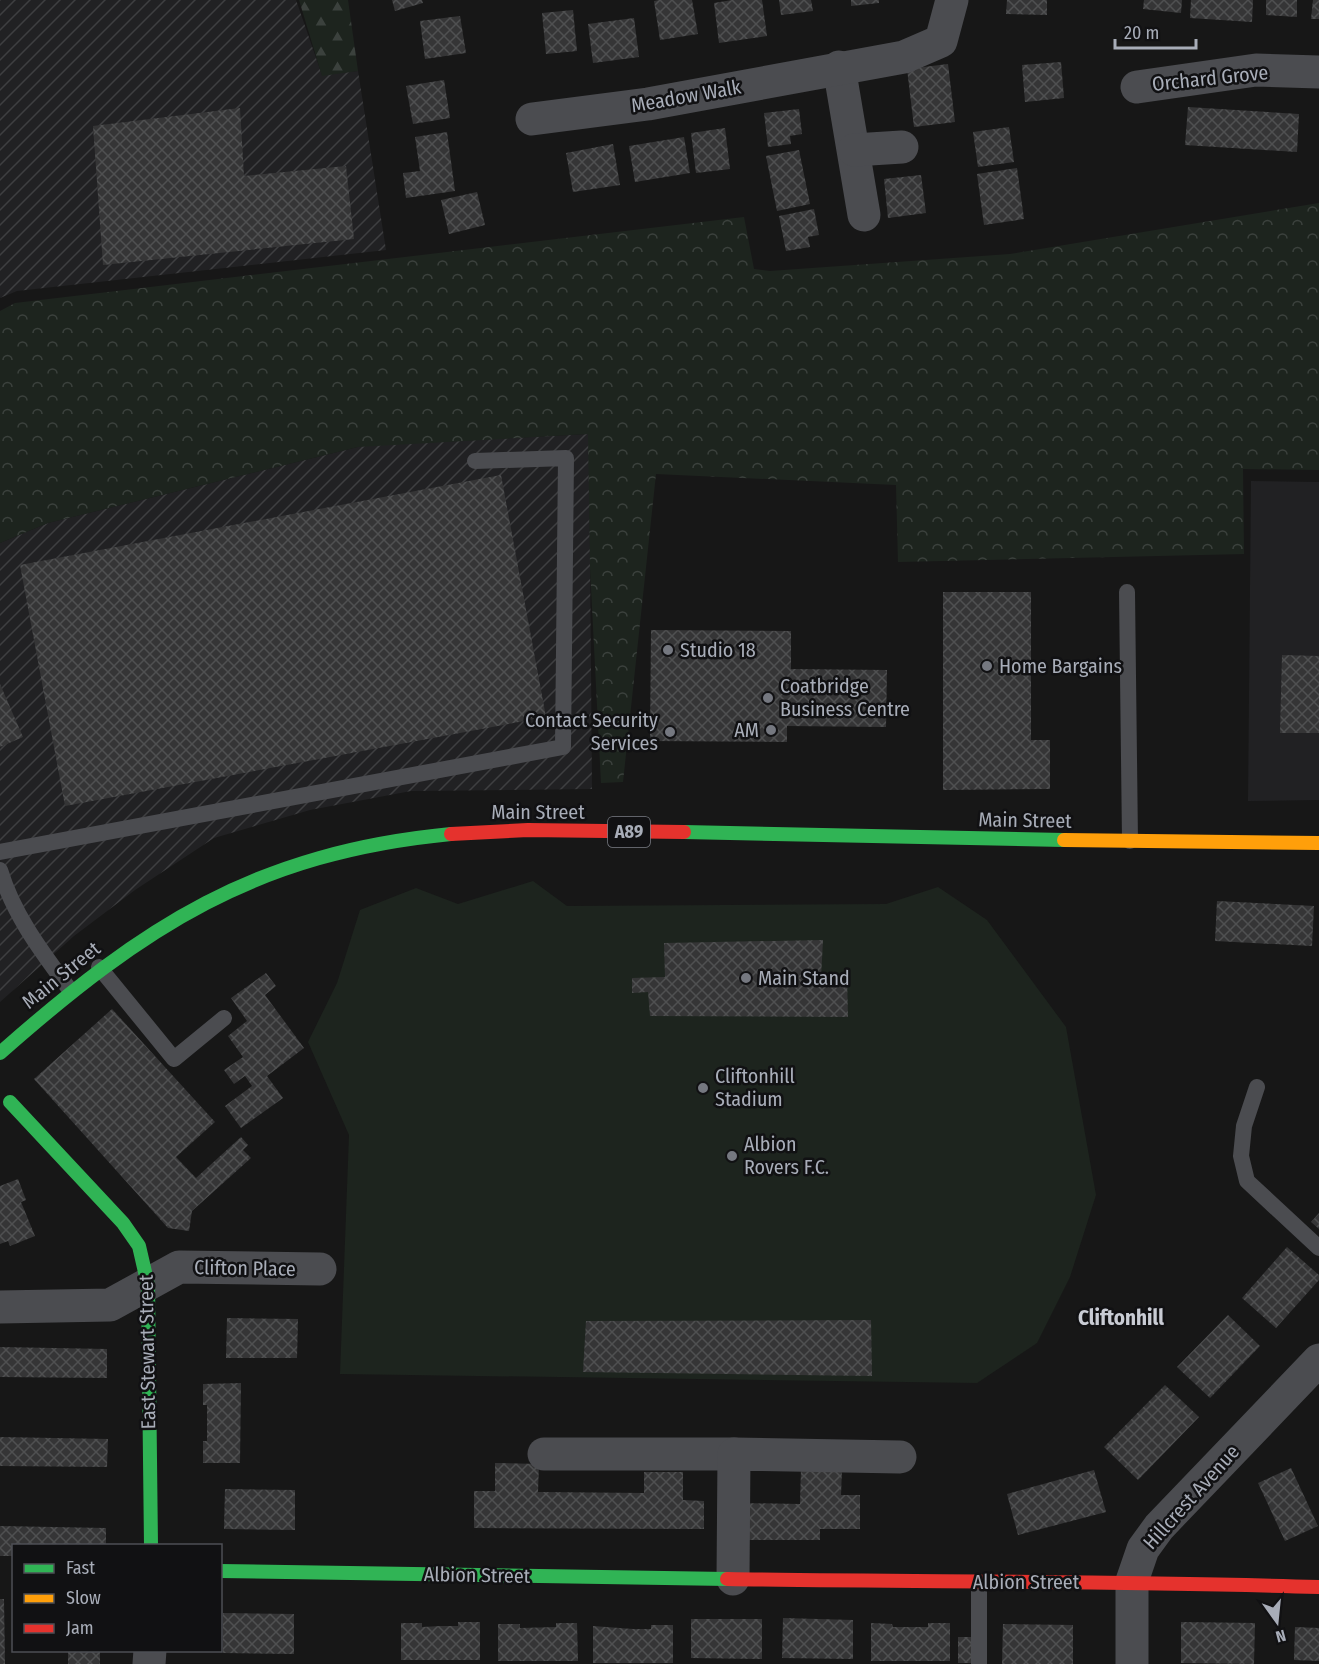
<svg xmlns="http://www.w3.org/2000/svg" width="1319" height="1664" viewBox="0 0 1319 1664" font-family="'Fira Sans Condensed',sans-serif">
<defs>
<pattern id="industrial-furrows" width="10" height="10" patternUnits="userSpaceOnUse" patternTransform="scale(1.5)"><rect width="10" height="10" fill="#212123"/><path d="M-1 1l2-2M0 10L10 0M9 11l2-2" fill="none" stroke="#3e3f41"/></pattern>
<pattern id="forest-firs" width="22" height="20" patternUnits="userSpaceOnUse" patternTransform="scale(1.5)"><rect width="22" height="20" fill="#1d241e"/><path d="M5 1l3.5 6h-7zM16 11l3.5 6h-7z" fill="#3b413d"/></pattern>
<pattern id="park-crowns" width="20" height="18" patternUnits="userSpaceOnUse" patternTransform="scale(1.5)"><rect width="20" height="18" fill="#1d241e"/><path d="M2 6a3 3 0 1 1 6 0M12 15a3 3 0 1 1 6 0" fill="none" stroke="#3b413d"/></pattern>
<pattern id="building-cross-hatch" width="8" height="8" patternUnits="userSpaceOnUse" patternTransform="scale(1.5)"><rect width="8" height="8" fill="#353536"/><path d="M0 0l8 8M0 8l8-8" fill="none" stroke="#4f5051"/></pattern>
</defs>
<rect width="100%" height="100%" fill="#171717"/>
<polygon fill="#212123" points="1251,481 1319,482 1319,800 1248,801"/>
<g fill="url(#industrial-furrows)">
<polygon points="0,0 296,0 322,75 358,71 386,250 17,291 0,298"/>
<polygon points="589,434 592,789 411,791 310,810 214,838 135,890 74,936 0,1002 0,543 48,523 362,446"/>
</g>
<polygon fill="url(#forest-firs)" points="299,0 348,0 358,71 322,76"/>
<polygon fill="url(#park-crowns)" points="1319,203 1319,470 1243,469 1244,554 898,562 896,485 656,474 623,782 601,783 590,568 588,434 358,447 48,523 0,543 0,311 15,303 744,217 754,269 770,271 1010,254"/>
<polygon fill="#1d241e" points="533,881 567,906 886,904 938,887 987,920 1066,1027 1096,1195 1070,1277 1037,1343 977,1383 340,1374 349,1135 308,1042 337,983 360,910 416,888 458,904"/>
<g fill="url(#building-cross-hatch)">
<polygon points="392,0 422,0 423,3 395,11"/>
<polygon points="659,0 692,0 698,34 660,40 654,1"/>
<polygon points="732,0 762,0 767,36 719,43 714,3"/>
<polygon points="779,0 811,0 813,11 781,15"/>
<polygon points="851,0 879,0 879,3 851,6"/>
<polygon points="1007,0 1047,0 1047,15 1006,14"/>
<polygon points="1144,0 1182,0 1181,13 1143,9"/>
<polygon points="1191,0 1253,0 1252,22 1190,18"/>
<polygon points="1266,0 1297,0 1297,17 1266,15"/>
<polygon points="1313,0 1319,0 1319,19 1311,19"/>
<polygon points="573,10 577,51 546,54 542,13"/>
<polygon points="460,16 466,53 425,59 420,21"/>
<polygon points="634,18 639,57 593,63 588,24"/>
<polygon points="1061,62 1064,98 1025,102 1022,65"/>
<polygon points="948,64 955,122 914,127 907,69"/>
<polygon points="444,80 450,118 413,124 406,86"/>
<polygon points="1188,107 1299,114 1297,152 1185,145"/>
<polygon points="240,108 244,176 346,166 354,239 103,265 93,126"/>
<polygon points="799,109 802,134 790,136 791,144 768,147 764,113"/>
<polygon points="1009,127 1014,162 978,167 973,132"/>
<polygon points="725,128 730,169 696,173 691,133"/>
<polygon points="447,132 455,191 406,198 403,173 420,171 415,137"/>
<polygon points="684,137 690,173 635,182 629,146"/>
<polygon points="613,144 620,185 573,192 566,153"/>
<polygon points="799,150 810,204 777,211 766,156"/>
<polygon points="1017,168 1024,219 984,225 977,174"/>
<polygon points="921,175 926,213 888,218 884,179"/>
<polygon points="477,192 485,225 449,234 441,200"/>
<polygon points="814,209 819,235 808,237 810,247 786,251 779,216"/>
<polygon points="501,475 546,717 65,806 20,565"/>
<polygon points="943,592 1031,592 1031,740 1050,740 1050,789 943,790"/>
<polygon points="651,630 791,631 791,669 887,670 886,727 787,726 787,742 650,741"/>
<polygon points="1282,655 1319,656 1319,733 1280,733"/>
<polygon points="0,684 23,737 0,747"/>
<polygon points="1217,901 1314,906 1312,946 1215,941"/>
<polygon points="823,940 821,978 847,977 848,1017 650,1016 648,992 632,993 632,978 665,977 664,943"/>
<polygon points="266,973 276,986 265,995 304,1048 267,1076 283,1098 241,1128 225,1106 252,1086 245,1076 234,1084 224,1070 243,1057 228,1036 247,1021 231,998"/>
<polygon points="112,1009 215,1122 176,1157 196,1178 241,1137 248,1145 243,1150 251,1158 192,1211 189,1231 168,1228 34,1079"/>
<polygon points="18,1179 26,1200 21,1202 35,1236 10,1246 8,1241 0,1244 0,1186"/>
<polygon points="1319,1213 1319,1229 1311,1222"/>
<polygon points="1287,1247 1319,1275 1319,1280 1276,1328 1242,1298"/>
<polygon points="1228,1315 1260,1346 1210,1398 1177,1367"/>
<polygon points="227,1318 298,1319 297,1358 226,1358"/>
<polygon points="871,1320 872,1376 583,1372 586,1321"/>
<polygon points="0,1347 107,1349 107,1378 0,1377"/>
<polygon points="241,1383 240,1463 203,1463 203,1441 207,1441 207,1405 203,1405 203,1384"/>
<polygon points="1165,1385 1199,1417 1138,1480 1104,1447"/>
<polygon points="0,1437 108,1439 107,1467 0,1466"/>
<polygon points="495,1463 539,1464 538,1492 644,1493 644,1472 683,1472 683,1500 704,1501 704,1529 474,1528 474,1491 495,1491"/>
<polygon points="801,1468 842,1469 841,1495 860,1495 860,1529 820,1529 820,1540 742,1540 742,1503 800,1504"/>
<polygon points="1291,1468 1318,1526 1285,1541 1258,1483"/>
<polygon points="1094,1470 1106,1512 1018,1535 1007,1494"/>
<polygon points="225,1489 295,1490 295,1530 224,1529"/>
<polygon points="0,1526 106,1528 106,1546 14,1546 14,1556 0,1556"/>
<polygon points="0,1599 4,1599 5,1664 0,1664"/>
<polygon points="223,1613 294,1614 294,1654 223,1653"/>
<polygon points="783,1618 853,1620 853,1659 782,1658"/>
<polygon points="691,1619 762,1619 762,1659 691,1658"/>
<polygon points="458,1622 480,1622 480,1660 401,1660 401,1623 422,1623 422,1627 440,1626 458,1626"/>
<polygon points="1181,1622 1255,1623 1254,1664 1181,1663"/>
<polygon points="556,1623 577,1623 578,1661 498,1661 498,1624 520,1624 520,1628 556,1627"/>
<polygon points="871,1623 892,1624 893,1627 928,1627 928,1623 950,1623 950,1661 871,1661"/>
<polygon points="1003,1624 1073,1625 1073,1664 1002,1664"/>
<polygon points="651,1625 673,1625 673,1663 593,1663 593,1626 633,1629 651,1629"/>
<polygon points="1295,1627 1319,1628 1319,1661 1294,1660"/>
<rect x="958" y="1637" width="13" height="26"/>
<rect x="68" y="1650" width="32" height="14"/>
</g>
<g fill="none" stroke-linecap="round" stroke-linejoin="round">
<g stroke="#4b4c50" stroke-width="16">
<polyline points="1127,592 1130,841"/>
<polyline points="0,852 563,747 566,458 475,461"/>
<path d="M0,870c14,46 42,82 70,120"/>
<polyline points="99,967 174,1059 224,1018"/>
<polyline points="1257,1087 1244,1126 1241,1156 1247,1181 1319,1248"/>
<polyline points="979,1664 979,1583"/>
</g>
<g stroke="#4b4c50" stroke-width="33">
<polyline points="839,67 864,215"/>
<polyline points="1137,87 1256,70 1319,72"/>
<polyline points="532,119 648,104 904,57 941,41 952,0"/>
<polyline points="854,150 902,147"/>
<polyline points="0,1307 110,1305 179,1267 320,1269"/>
<polyline points="544,1454 734,1454"/>
<polyline points="733,1579 734,1454 900,1457"/>
<polyline points="149,1664 150,1650"/>
<polyline points="1132,1664 1132,1581 1143,1549 1159,1527 1319,1360"/>
</g>
<g stroke="#30b455" stroke-width="14">
<polyline points="684,832 1064,840"/>
<path d="M0,1053c144,-127 255,-200 451,-219"/>
<polyline points="10,1102 123,1223 139,1246 148,1285 151,1546"/>
<polyline points="220,1571 727,1579"/>
</g>
<polyline stroke="#ff9f0a" stroke-width="14" points="1064,840 1319,843"/>
<g stroke="#e5322d" stroke-width="14">
<polyline points="451,834 528,830 684,832"/>
<path d="M727,1579c198,3 395,2 592,8"/>
</g>
</g>
<g fill="#757880" stroke="#111113" stroke-width="2">
<circle cx="668" cy="650" r="6"/>
<circle cx="987" cy="666" r="6"/>
<circle cx="768" cy="698" r="6"/>
<circle cx="771" cy="730" r="6"/>
<circle cx="670" cy="732" r="6"/>
<circle cx="746" cy="978" r="6"/>
<circle cx="703" cy="1088" r="6"/>
<circle cx="732" cy="1156" r="6"/>
</g>
<g text-anchor="middle" dominant-baseline="central" stroke-width="5" stroke-linejoin="round" paint-order="stroke">
<rect fill="#111113" stroke="#7b7e86" stroke-width="1.5" x="608" y="817" width="42" height="30" rx="4.5"/>
<g font-size="18" font-weight="bold" fill="#a8adb8">
<text x="629" y="832">A89</text>
</g>
<g font-size="20" fill="#a8adb8" stroke="#111113">
<text transform="translate(1210 78) rotate(-6)">Orchard Grove</text>
<text transform="translate(686 96) rotate(-10)">Meadow Walk</text>
<text x="538" y="812">Main Street</text>
<text transform="translate(1025 820) rotate(1)">Main Street</text>
<text transform="translate(61 975) rotate(-39)">Main Street</text>
<text transform="translate(245 1268) rotate(1)">Clifton Place</text>
<text transform="translate(147 1352) rotate(-91)">East Stewart Street</text>
<text transform="translate(1191 1497) rotate(-48)">Hillcrest Avenue</text>
<text transform="translate(477 1575) rotate(1)">Albion Street</text>
<text x="1026" y="1582">Albion Street</text>
</g>
<g font-size="20" fill="#a8adb8" stroke="#111113" text-anchor="start">
<text x="680" y="650">Studio 18</text>
<text x="999" y="666">Home Bargains</text>
<text x="780" y="686">Coatbridge<tspan x="780" dy="23">Business Centre</tspan></text>
<text x="658" y="720" text-anchor="end">Contact Security<tspan x="658" dy="23">Services</tspan></text>
<text x="759" y="730" text-anchor="end">AM</text>
<text x="758" y="978">Main Stand</text>
<text x="715" y="1076">Cliftonhill<tspan x="715" dy="23">Stadium</tspan></text>
<text x="744" y="1144">Albion<tspan x="744" dy="23">Rovers F.C.</tspan></text>
</g>
<g font-size="21" font-weight="bold" fill="#c9ccd4" stroke="#111113">
<text x="1121" y="1318">Cliftonhill</text>
</g>
</g>
<rect x="12" y="1544" width="210" height="108" fill="#111113" stroke="#4d4f55" stroke-width="1.5"/>
<rect x="24" y="1564" width="30" height="9" fill="#30b455" stroke="#4d4f55" stroke-width="1.5"/>
<text x="66" y="1574" font-size="18" fill="#a8adb8">Fast</text>
<rect x="24" y="1594" width="30" height="9" fill="#ff9f0a" stroke="#4d4f55" stroke-width="1.5"/>
<text x="66" y="1604" font-size="18" fill="#a8adb8">Slow</text>
<rect x="24" y="1624" width="30" height="9" fill="#e5322d" stroke="#4d4f55" stroke-width="1.5"/>
<text x="66" y="1634" font-size="18" fill="#a8adb8">Jam</text>
<g transform="translate(1277 1622) rotate(165)" stroke="#111113" stroke-width="4.5" paint-order="stroke">
<path d="M0-4.5L10 22L0 15L-10 22Z" fill="#a8adb8"/>
<text y="-9" font-size="16" font-weight="bold" text-anchor="middle" fill="#a8adb8">N</text>
</g>
<path d="M1115 39v9h81v-9" fill="none" stroke="#a8adb8" stroke-width="3"/>
<text x="1124" y="39" font-size="18" fill="#a8adb8" stroke="#111113" stroke-width="4.5" paint-order="stroke">20 m</text>
</svg>
